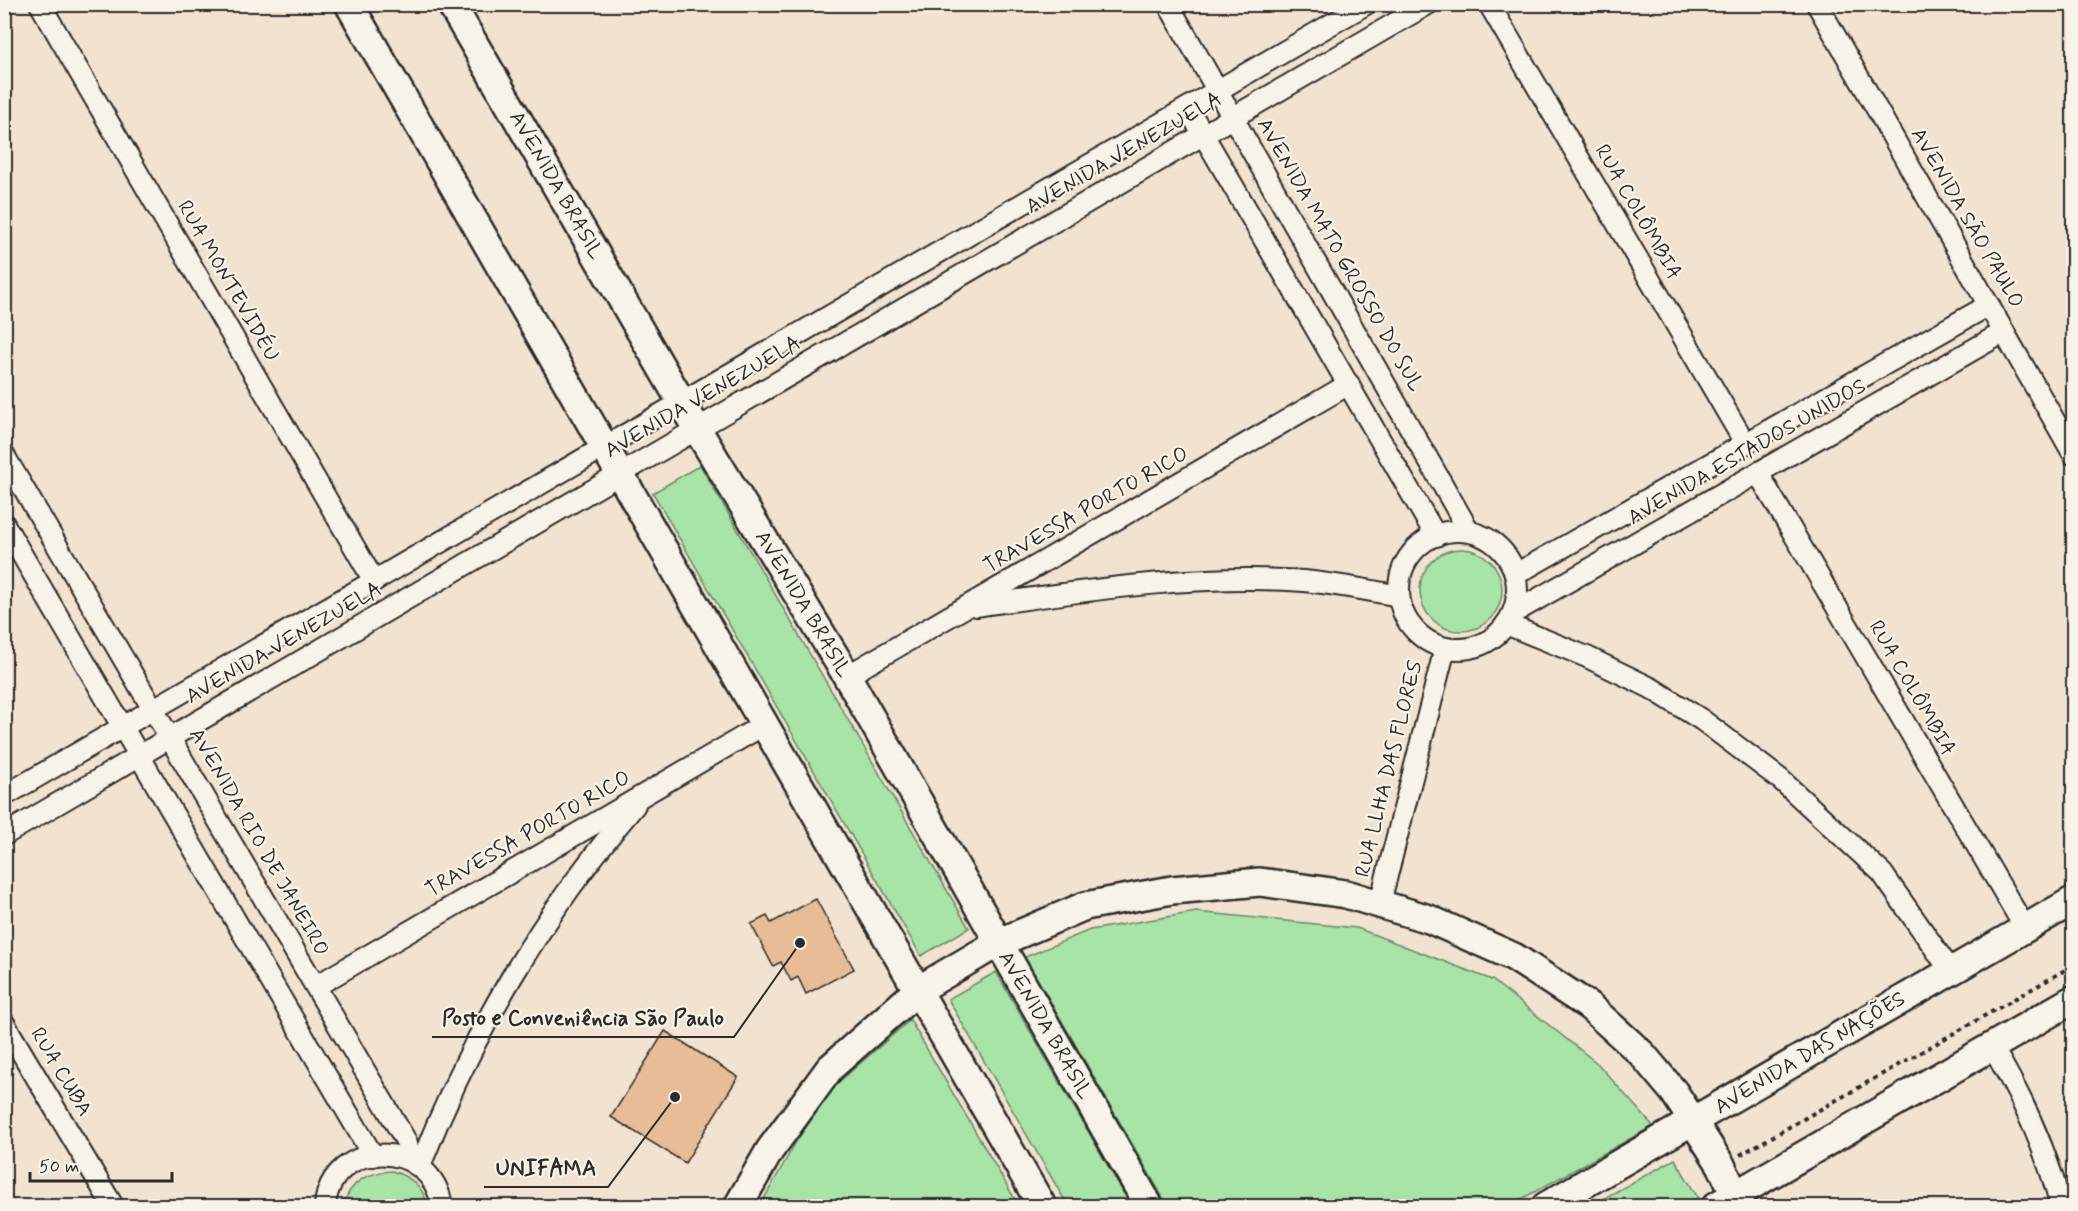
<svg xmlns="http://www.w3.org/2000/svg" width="2078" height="1211" viewBox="0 0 2078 1211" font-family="Mynerve,sans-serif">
<rect width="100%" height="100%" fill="#f2e2d0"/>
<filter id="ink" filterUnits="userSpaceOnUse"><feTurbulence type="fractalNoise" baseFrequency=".0167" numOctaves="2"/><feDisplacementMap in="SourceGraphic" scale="12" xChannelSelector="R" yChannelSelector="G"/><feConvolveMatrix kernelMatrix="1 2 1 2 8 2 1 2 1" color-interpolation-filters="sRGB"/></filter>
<g filter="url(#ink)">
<g fill="#a8e3a8" stroke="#6a876a" stroke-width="1.5">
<polygon points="700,465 969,928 921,956 653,493"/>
<circle cx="1461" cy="590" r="41"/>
<polygon points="1196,912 1357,928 1492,980 1598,1064 1653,1126 1509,1206 1168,1206 1025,957 1090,930"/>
<polygon points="996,972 1131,1206 1068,1206 948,999"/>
<polygon points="910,1020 1019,1206 760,1206 796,1142 833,1087"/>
<polygon points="1675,1159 1698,1198 1683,1206 1590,1206"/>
<path d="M392,1171c19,6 31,15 36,35h-84c4,-24 25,-34 48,-35z"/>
</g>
<g fill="#e7bc97" stroke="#2b2b2b" stroke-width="1.5">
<polygon points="816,899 854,969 806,994 798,977 791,981 781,962 773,966 751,924 767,916 771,923"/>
<polygon points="665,1031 738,1077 685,1163 611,1117"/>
</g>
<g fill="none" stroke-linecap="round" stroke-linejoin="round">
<g stroke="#2b2b2b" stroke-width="24">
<g id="street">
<polyline points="40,4 374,581"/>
<polyline points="1168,4 1469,531"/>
<polyline points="1489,4 1745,443"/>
<polyline points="1817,4 2074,455"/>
<polyline points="1189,110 1436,536"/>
<polyline points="4,455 406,1141 412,1162"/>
<polyline points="1758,473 2025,928"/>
<polyline points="4,524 373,1156"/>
<circle cx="1458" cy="590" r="59"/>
<polyline points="1516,574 1989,305"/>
<path d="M976,606c107,-15 220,-33 328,-25 32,3 64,9 95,15"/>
<polyline points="1513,613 2004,332"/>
<polyline points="1506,624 1587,657 1651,688 1702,720 1780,779 1882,873 1950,970"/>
<polyline points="847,676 1349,384"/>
<polyline points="4,796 1366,4"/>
<polyline points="4,835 697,429 1428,4"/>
<polyline points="1380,903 1445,648"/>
<polyline points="316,986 765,724"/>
<polyline points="4,1023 113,1206"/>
<path d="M1992,1047c31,51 54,102 69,159"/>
<path d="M420,1166c53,-135 121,-250 215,-361"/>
<path d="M325,1206c6,-68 106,-69 117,0"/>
</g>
</g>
<g stroke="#2b2b2b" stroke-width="32">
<g id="secondary">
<polyline points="349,4 1042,1206"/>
<polyline points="451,4 697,429 847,676 1149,1206"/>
<polyline points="738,1206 770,1150 830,1068 918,990 998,943 1085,906 1172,890 1260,882 1346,894 1429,919 1514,957 1589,1006 1642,1054 1674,1092 1721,1165 1740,1206"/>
<polyline points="1546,1206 2074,900"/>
<polyline points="1716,1206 2074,999"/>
</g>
</g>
<polyline stroke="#2b2b2b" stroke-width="4" stroke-dasharray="4.5 4.5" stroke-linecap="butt" points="1740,1155 2074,965"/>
<use href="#street" stroke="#f7f3e8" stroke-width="20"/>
<use href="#secondary" stroke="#f7f3e8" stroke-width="27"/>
</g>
</g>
<g text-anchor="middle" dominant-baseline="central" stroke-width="4.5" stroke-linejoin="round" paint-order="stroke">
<g font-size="21" fill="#2b2b2b" stroke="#f7f3e8">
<text transform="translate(1124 153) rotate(-30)">AVENIDA VENEZUELA</text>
<text transform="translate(556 185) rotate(60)">AVENIDA BRASIL</text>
<text transform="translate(1638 212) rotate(60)">RUA COLÔMBIA</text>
<text transform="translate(1967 218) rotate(60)">AVENIDA SÃO PAULO</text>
<text transform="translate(1340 255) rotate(60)">AVENIDA MATO GROSSO DO SUL</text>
<text transform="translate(228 281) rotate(60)">RUA MONTEVIDÉU</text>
<text transform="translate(703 397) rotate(-30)">AVENIDA VENEZUELA</text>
<text transform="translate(1747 452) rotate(-30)">AVENIDA ESTADOS UNIDOS</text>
<text transform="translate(1086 510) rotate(-30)">TRAVESSA PORTO RICO</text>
<text transform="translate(803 604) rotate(59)">AVENIDA BRASIL</text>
<text transform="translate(284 643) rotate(-30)">AVENIDA VENEZUELA</text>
<text transform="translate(1912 688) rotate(60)">RUA COLÔMBIA</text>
<text transform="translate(1389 769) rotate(-76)">RUA LLHA DAS FLORES</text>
<text transform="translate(528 834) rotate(-30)">TRAVESSA PORTO RICO</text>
<text transform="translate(259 842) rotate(60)">AVENIDA RIO DE JANEIRO</text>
<text transform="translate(1045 1025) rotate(60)">AVENIDA BRASIL</text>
<text transform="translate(1810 1053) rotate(-31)">AVENIDA DAS NAÇÕES</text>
<text transform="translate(61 1072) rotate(59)">RUA CUBA</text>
</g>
</g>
<path fill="none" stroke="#2b2b2b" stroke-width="2" d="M800 943L734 1037H432M675 1097L608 1187H484"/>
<g fill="#2b2b2b" stroke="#f7f3e8" stroke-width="2">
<circle cx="800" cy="943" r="6"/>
<circle cx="675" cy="1097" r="6"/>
</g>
<g font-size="22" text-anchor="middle" font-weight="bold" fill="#2b2b2b" stroke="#f7f3e8" stroke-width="4.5" stroke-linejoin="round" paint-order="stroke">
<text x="583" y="1025">Posto e Conveniência São Paulo</text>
<text x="546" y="1175">UNIFAMA</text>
</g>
<rect width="2078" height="1211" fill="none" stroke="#f7f3e8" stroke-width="24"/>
<rect x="12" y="12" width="2054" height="1187" fill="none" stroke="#2b2b2b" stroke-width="2" filter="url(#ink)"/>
<path d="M30 1172v9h142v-9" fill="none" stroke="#2b2b2b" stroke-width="3"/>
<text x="39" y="1172" font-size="18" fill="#2b2b2b" stroke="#f7f3e8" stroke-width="4.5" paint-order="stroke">50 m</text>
</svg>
